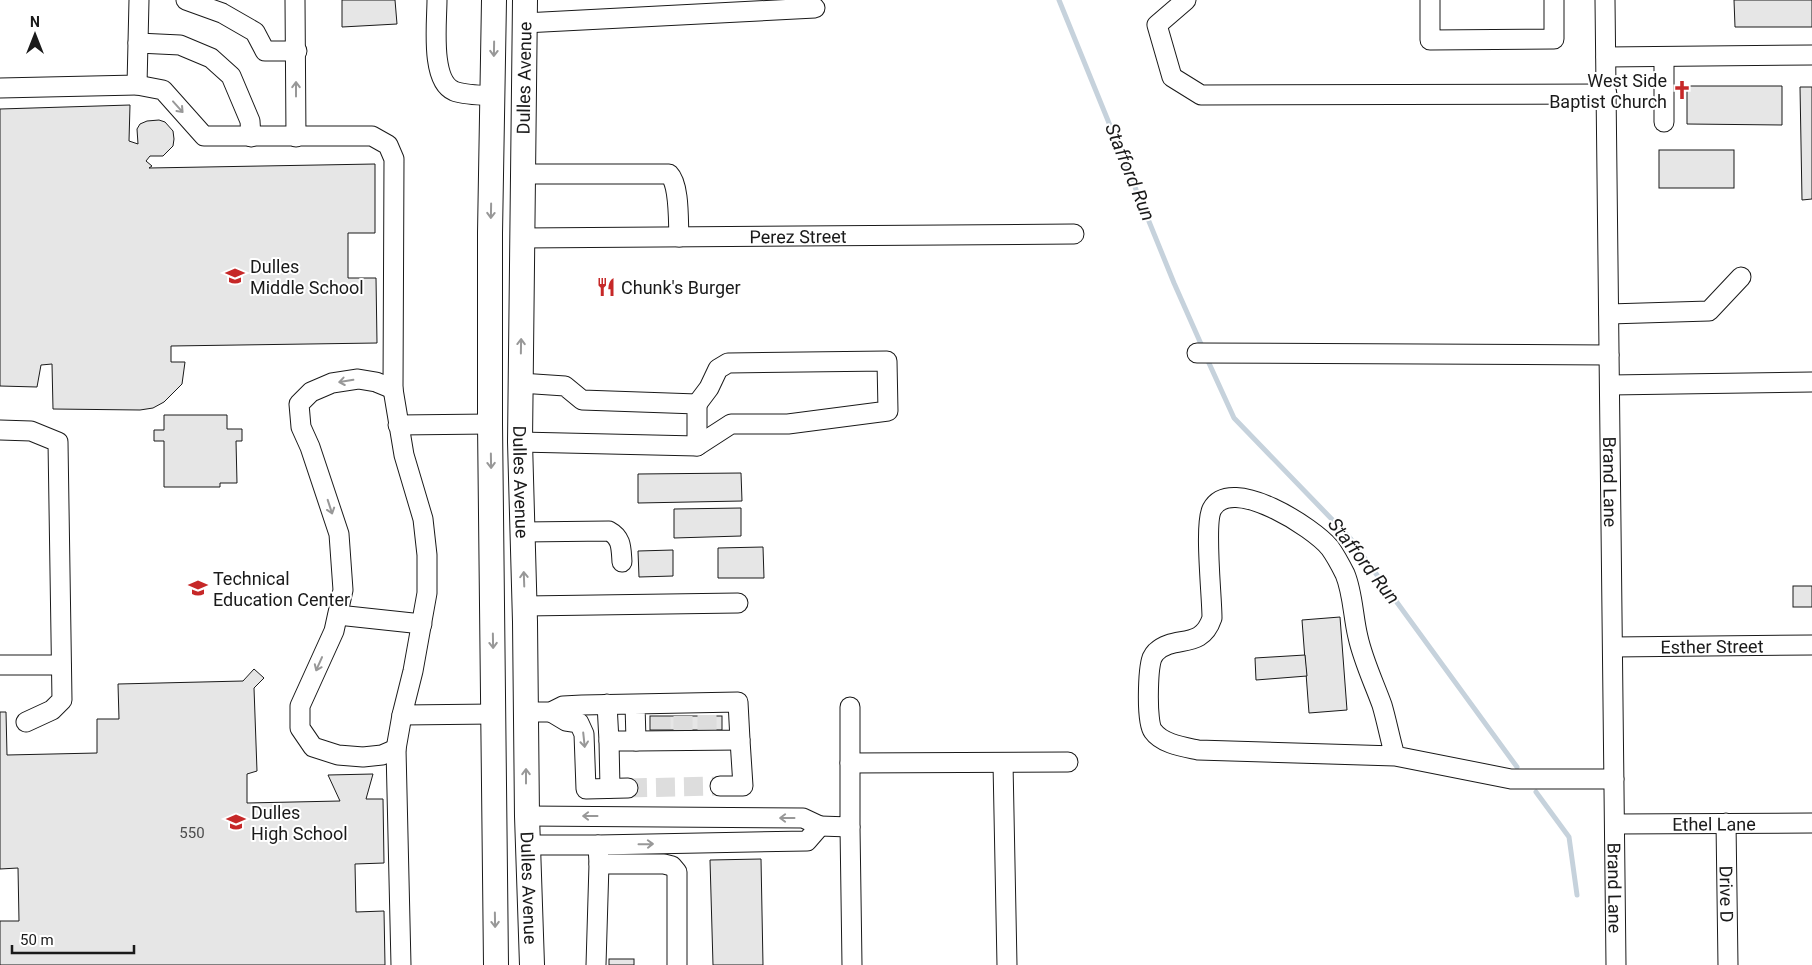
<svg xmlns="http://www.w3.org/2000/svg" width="1812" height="965" viewBox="0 0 1812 965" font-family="Roboto,sans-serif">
<rect width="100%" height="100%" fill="#fff"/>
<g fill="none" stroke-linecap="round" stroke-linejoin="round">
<g stroke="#c6d2dc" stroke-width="5">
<polyline points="1059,0 1174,283 1201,344"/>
<polyline points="1208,361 1234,418 1350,538 1517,767"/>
<polyline points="1536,792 1569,837 1577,895"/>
</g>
</g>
<g fill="#e6e6e6" stroke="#1a1a1a">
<polygon points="342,0 395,0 397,24 342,27"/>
<polygon points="1734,0 1812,0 1812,27 1735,27"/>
<polygon points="1687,86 1782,86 1782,125 1687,124"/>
<polygon points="1800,87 1812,87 1812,199 1802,200"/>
<polygon points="130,105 129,141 138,144 137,129 140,124 147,121 159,120 165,122 173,131 174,139 173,146 163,156 150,156 146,161 152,166 149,168 375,164 375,233 348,233 348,278 376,278 377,343 171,346 171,362 185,362 182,384 164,402 153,408 140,410 53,409 52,364 41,365 37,387 0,386 0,109"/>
<rect x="1659" y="150" width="75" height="38"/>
<polygon points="164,415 227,415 227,429 242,429 242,441 236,441 237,483 220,483 220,487 164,487 164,441 154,441 154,430 164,430"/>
<polygon points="741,473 742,501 638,503 638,474"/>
<polygon points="741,508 741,536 674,538 674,509"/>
<polygon points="763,547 764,578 718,578 718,548"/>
<polygon points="673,550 673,576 639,577 638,551"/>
<rect x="1793" y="586" width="19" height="21"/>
<polygon points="1340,617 1347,710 1309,713 1302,620"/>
<polygon points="1305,655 1307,676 1256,680 1255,658"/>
<polygon points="254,669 264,678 254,688 257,771 247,774 247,803 340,801 328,775 373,774 366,799 383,799 384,863 355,864 356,912 384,911 385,965 0,965 0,921 19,921 18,868 0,869 0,712 6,712 7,755 97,753 97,719 119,719 118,684 243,681"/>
<rect x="650" y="716" width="72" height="14"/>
<polygon points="761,859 763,965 713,965 710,860"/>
<rect x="609" y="959" width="25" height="6"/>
</g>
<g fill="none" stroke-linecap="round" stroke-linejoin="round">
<g stroke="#ddd" stroke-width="19" stroke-dasharray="19 9" stroke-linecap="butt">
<polyline points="707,715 707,730"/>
<polyline points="683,716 683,730"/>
<polyline points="661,717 661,729"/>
<polyline points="628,788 720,786"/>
</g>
<g stroke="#1a1a1a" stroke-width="21">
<g id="minor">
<polyline points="186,0 222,13 255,32 265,51 297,51"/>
<polyline points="295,0 296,137"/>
<path d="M437,0c0,22 -7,81 17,91 9,4 28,4 39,5"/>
<polyline points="1186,0 1157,25 1172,77 1201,95 1607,94"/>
<polyline points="1430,0 1430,40 1554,39 1554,0"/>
<path id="s1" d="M1605,0l11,965"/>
<polyline points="524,23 815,8"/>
<polyline points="138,43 180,45 211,58 231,76 250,121 251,137"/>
<polyline points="1606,57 1812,55"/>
<polyline points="1664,58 1664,122"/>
<polyline points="137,85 163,90 204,136 372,136 388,145 394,159 393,389 404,455 423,519 427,555 427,593 413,671 402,715 494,714"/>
<polyline points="0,88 137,85 139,0"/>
<path d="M523,174h146c11,11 9,48 10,63"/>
<path id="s2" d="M522,238l552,-4"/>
<polyline points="1609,314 1709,311 1741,277"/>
<polyline points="1197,353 1609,355"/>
<polyline points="520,383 565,386 582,400 697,404 697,446"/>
<polyline points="1610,385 1812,382"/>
<polyline points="393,389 376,382 358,379 332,383 311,392 299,404 301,427 310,447 339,534 343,590 334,631 300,706 300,728 313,747 338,755 363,757 382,755 396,749"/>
<polyline points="398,425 490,424"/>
<polyline points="0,430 31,431 58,442 62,700 52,710 26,722"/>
<polyline points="520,442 697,446 731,424 788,424 888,411 887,361 728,363 718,369 709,388 697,404"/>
<path d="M523,532l86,-1c13,7 12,17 13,31"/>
<polyline points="525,606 738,603"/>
<polyline points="338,615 422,624"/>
<path id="s3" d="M1613,647l199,-2"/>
<polyline points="0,665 61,665"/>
<polyline points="607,704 609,741 636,741"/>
<polyline points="526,712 551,712 563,706 582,705 738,702 740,740 636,741 635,704"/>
<polyline points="551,712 566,721 579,723 584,734 586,789 628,788"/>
<polyline points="609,741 610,788"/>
<path d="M1395,756c-5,-17 -8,-34 -13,-51 -8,-22 -19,-45 -24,-68 -5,-20 -5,-44 -13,-63 -4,-8 -10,-19 -15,-26 -16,-20 -99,-74 -118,-39 -8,15 0,87 0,109 -11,33 -37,16 -56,34 -1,1 -3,4 -4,6 -4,11 -6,64 1,73 9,13 31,16 45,19l197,6 116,23h103"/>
<polyline points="850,763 1068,762"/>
<polyline points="1003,763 1007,965"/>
<polyline points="720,786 743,786 740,740"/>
<polyline points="527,816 803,818 820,826 807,841 598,845 527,845"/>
<path id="s4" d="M1726,823l2,142"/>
<path id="s5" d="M1615,824l197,-1"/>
<polyline points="820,826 850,827 850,707"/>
<polyline points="850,827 852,965"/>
<polyline points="598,845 599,864 664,864 672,866 677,872 677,965"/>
<polyline points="401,965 396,749 402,715"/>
<polyline points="596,965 599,864"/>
</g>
</g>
<g stroke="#1a1a1a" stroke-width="26">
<g id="major">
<polyline points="494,0 490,233 490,424 496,965"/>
<path id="s6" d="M525,0l-5,442 5,180 2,194 5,149"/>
</g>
</g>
<use href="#minor" stroke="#fff" stroke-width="19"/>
<use href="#major" stroke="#fff" stroke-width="24"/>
</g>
<defs><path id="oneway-shaft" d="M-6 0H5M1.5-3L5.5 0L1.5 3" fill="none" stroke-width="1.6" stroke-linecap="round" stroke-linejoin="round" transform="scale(1.25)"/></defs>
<g stroke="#989898">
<use href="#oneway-shaft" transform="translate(494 49) rotate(91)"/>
<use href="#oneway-shaft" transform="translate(296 89) rotate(-90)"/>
<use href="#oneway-shaft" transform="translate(178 107) rotate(48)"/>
<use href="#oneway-shaft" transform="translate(491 211) rotate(91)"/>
<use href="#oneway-shaft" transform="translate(521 346) rotate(-89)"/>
<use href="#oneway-shaft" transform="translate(346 381) rotate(171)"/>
<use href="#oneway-shaft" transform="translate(491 461) rotate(89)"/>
<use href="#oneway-shaft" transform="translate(330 507) rotate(72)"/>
<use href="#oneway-shaft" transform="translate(524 579) rotate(-92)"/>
<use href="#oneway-shaft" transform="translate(493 641) rotate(89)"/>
<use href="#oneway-shaft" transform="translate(319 664) rotate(114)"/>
<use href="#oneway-shaft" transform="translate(584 740) rotate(84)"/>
<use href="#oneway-shaft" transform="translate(526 776) rotate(-90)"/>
<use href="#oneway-shaft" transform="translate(590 816) rotate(-180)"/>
<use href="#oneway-shaft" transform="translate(787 818) rotate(-180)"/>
<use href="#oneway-shaft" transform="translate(646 844) rotate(-1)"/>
<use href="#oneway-shaft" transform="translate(495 920) rotate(89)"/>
</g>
<defs>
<g id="church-bare" transform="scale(1.5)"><path d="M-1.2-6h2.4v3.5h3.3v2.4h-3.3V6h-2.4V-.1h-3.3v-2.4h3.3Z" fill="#c62828" stroke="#fff" stroke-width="2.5" paint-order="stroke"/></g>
<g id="school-bare" transform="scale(1.5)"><path d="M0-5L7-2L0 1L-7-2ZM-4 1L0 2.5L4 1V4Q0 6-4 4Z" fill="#c62828" stroke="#fff" stroke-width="2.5" paint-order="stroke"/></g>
<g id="restaurant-bare" transform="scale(1.5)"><path d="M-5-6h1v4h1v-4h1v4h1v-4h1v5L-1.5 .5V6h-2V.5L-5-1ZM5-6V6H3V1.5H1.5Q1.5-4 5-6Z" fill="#c62828" stroke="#fff" stroke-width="2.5" paint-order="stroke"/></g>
</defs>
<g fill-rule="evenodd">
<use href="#church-bare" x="1682" y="90"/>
<use href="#school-bare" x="235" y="276"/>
<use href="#restaurant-bare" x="606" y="287"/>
<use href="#school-bare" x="198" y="588"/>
<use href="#school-bare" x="236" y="822"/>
</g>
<g text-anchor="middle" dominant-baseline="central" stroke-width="4" stroke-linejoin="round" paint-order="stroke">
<g font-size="15" fill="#4d4d4d">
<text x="192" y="833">550</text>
</g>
<g font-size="18" fill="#1a1a1a" stroke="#fff">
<text transform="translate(524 78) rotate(-89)">Dulles Avenue</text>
<text stroke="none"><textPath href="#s2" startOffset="276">Perez Street</textPath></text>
<text stroke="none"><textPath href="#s6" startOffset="482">Dulles Avenue</textPath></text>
<text stroke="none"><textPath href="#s1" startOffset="482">Brand Lane</textPath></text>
<text stroke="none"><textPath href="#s3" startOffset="99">Esther Street</textPath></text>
<text stroke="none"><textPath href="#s5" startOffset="99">Ethel Lane</textPath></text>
<text stroke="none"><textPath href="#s6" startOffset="888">Dulles Avenue</textPath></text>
<text stroke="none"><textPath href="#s1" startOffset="888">Brand Lane</textPath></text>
<text stroke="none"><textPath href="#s4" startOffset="71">Drive D</textPath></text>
</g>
<g font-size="18" fill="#1a1a1a" stroke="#fff" text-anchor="start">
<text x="1667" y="80" text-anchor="end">West Side<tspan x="1667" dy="21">Baptist Church</tspan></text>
<text x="250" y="266">Dulles<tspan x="250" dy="21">Middle School</tspan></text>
<text x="621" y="287">Chunk's Burger</text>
<text x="213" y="578">Technical<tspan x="213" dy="21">Education Center</tspan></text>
<text x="251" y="812">Dulles<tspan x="251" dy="21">High School</tspan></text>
</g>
<g font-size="19" font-style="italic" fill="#1a1a1a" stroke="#fff">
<text transform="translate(1130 172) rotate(68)">Stafford Run</text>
<text transform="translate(1364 561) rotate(52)">Stafford Run</text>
</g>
</g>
<g transform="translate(35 35)" stroke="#ffffff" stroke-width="4" paint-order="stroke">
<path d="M0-4L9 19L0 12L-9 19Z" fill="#1a1a1a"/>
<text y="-8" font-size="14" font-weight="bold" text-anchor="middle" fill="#1a1a1a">N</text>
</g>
<path d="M12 945v8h122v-8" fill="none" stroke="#1a1a1a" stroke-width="2.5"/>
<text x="20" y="945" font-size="15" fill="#1a1a1a" stroke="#ffffff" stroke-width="4" paint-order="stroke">50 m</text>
</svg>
